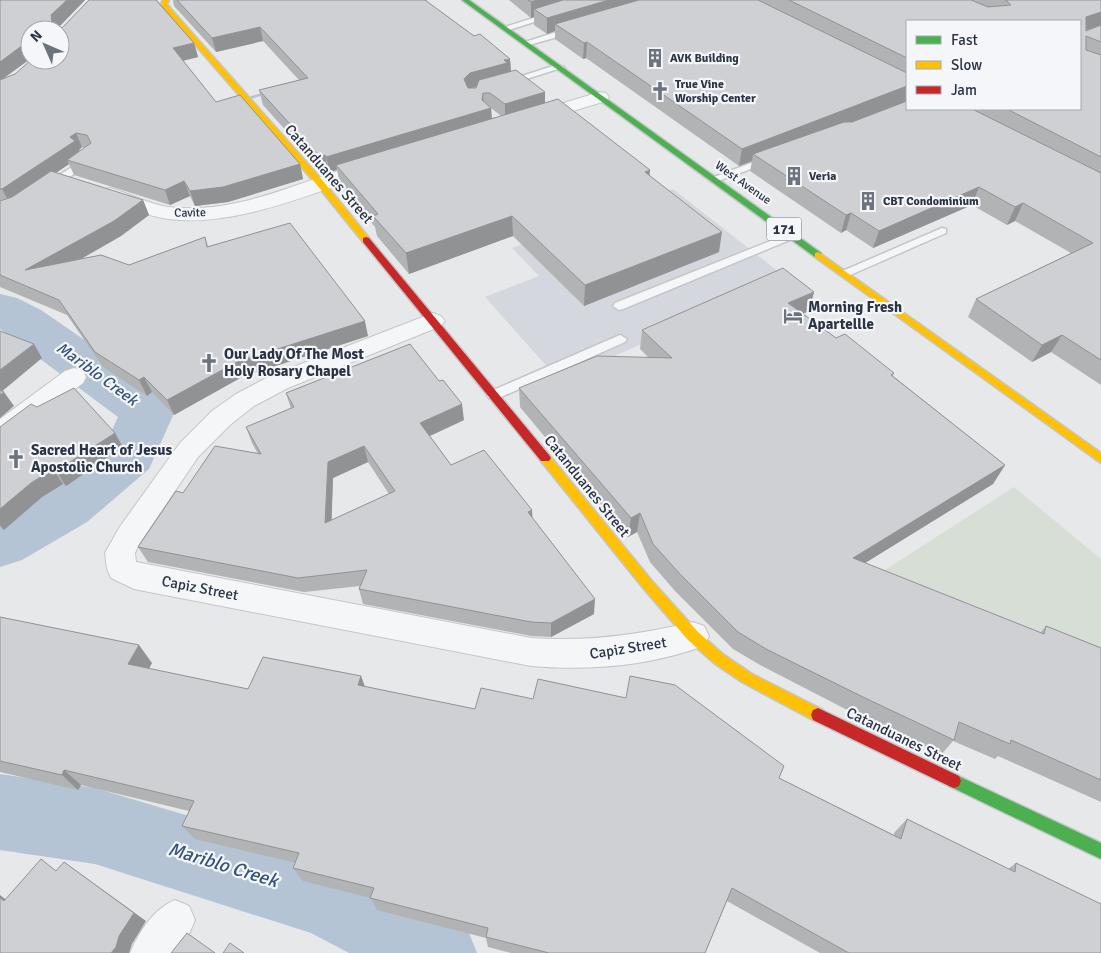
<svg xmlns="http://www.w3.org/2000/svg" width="1101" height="953" viewBox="0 0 1101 953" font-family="Signika,sans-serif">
<rect width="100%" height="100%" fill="#e6e8ea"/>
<polygon fill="#d4d7dd" points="673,189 789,280 559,380 485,297 539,276 512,248"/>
<polygon fill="#d6ded6" points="1014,487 1101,559 1101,670 868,581"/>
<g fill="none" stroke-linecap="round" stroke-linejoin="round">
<polygon fill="#b4c4d5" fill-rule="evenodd" points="271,90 276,91 242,102 239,100"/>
<g fill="#b4c4d5" fill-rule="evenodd">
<polygon points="0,294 17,298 41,310 167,397 175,411 149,469 87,522 22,560 0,567 0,513 45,490 107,441 118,417 0,329"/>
<polygon points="0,774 95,788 326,857 465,923 477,953 349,953 311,933 95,864 0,850"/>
</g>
<g stroke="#c4c6c8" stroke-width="3">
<g id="lane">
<polygon points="549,13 556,15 506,31 502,28"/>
<polygon points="575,26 579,29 578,31 526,46 522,43"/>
<polygon points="556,65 564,67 508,85 500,83"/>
<polygon points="769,156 773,157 773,161 718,181 710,181 709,179"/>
<polygon points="88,157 93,160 92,162 53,188 45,188 45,184"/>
<polygon points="942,228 946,229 946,233 848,276 844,277 838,273"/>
<polygon points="793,232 799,235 797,237 623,309 619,310 613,306 615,303"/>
<polygon points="620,335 627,339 625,342 499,398 489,398 487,395 489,392"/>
</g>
</g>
<g stroke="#c4c6c8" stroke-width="2">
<g id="street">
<polygon points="600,92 606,93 609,97 606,101 533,123 527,122 524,118 527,114"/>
<path d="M375,160l7,2 3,4 -3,4c-65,21 -145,58 -214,49 -22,-3 -44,-14 -65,-21l-3,-4 3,-4 7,-2c19,5 38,16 58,19 72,9 139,-30 207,-47z"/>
<path d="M433,313l8,3 4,5 -4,5 -153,62 -34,18 -24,19 -32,32 -59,87 -4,9 1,9 395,76c56,4 108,-3 162,-16l11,4 5,10 -5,10c-55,20 -115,25 -173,20l-397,-77 -23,-11 -4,-9 -2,-16 14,-25 61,-85 32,-32 24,-17 34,-18z"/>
<polygon points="74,368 83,371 86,377 83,383 9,440 0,443 0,419 65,371"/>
<path d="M175,900l14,6 6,14 -6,14 -14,19h-45c9,-21 23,-44 45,-53z"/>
</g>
</g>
<g stroke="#c4c6c8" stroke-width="3">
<g id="fast">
<polygon points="462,0 469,0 821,253 821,257 815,257"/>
<polygon points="954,774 1101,843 1101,859 949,786 947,781 949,776"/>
</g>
</g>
<g stroke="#c4c6c8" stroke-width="3">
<g id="slow">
<polygon points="163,0 169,0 167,4 170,8 323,181 369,238 369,242 363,242 317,185 165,10 161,4"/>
<polygon points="818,252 1101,453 1101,463 815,257 815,253"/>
<polygon points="545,454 549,455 652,581 698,632 724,655 752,674 823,710 825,715 823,720 818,722 813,720 742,682 714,663 688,640 644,589 541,461 539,458"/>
</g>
</g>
<g stroke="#c4c6c8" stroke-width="3">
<g id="jam">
<polygon points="366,237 369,238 549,455 551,458 549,461 541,461 363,242 363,238"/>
<polygon points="818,708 959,776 961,781 959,786 954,788 949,786 813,720 811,715 813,710"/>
</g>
</g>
<use href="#lane" fill="#f5f6f7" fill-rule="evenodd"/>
<use href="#street" fill="#f5f6f7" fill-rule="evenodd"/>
<use href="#fast" fill="#4caf50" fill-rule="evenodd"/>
<use href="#slow" fill="#ffc107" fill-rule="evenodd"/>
<use href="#jam" fill="#c62828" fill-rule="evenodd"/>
</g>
<g fill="#b1b3b5" fill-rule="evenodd">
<path d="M0,0h85l-28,29 100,-29 37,43 4,14 -15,4 33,41 84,62 3,15 -75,23 -33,4 -5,-10 -20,9 -96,-30 -5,-11 -13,9 87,27 6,15 -28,21 -42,24 50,5 76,-28 3,9 160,90 -126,41 -68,38 -22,-23 -5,4 -44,-29 -36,-52 -67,-28zM30,30l30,30 -45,14 -13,5 28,-20zM82,147l2,1 -5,4v-2z"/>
<path d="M173,0h254v2l47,34 36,23 1,12 34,32 105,67 -1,5 70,77 -135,54 -71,-70 -104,38 -32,-38 -2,-9 -35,-42 -3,-15 -7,2 -2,-2 -5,2 -60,-67 -4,-15 40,-10 -36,-39 -47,11 -42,-46zM491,108l10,8 -9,2z"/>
<path d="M509,0h128l-1,1 3,-1h462v25l-15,5 15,-5v360l-50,-33 -19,10 -64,-45 8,-18 95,-46 -56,-32 -8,4 -35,-20 -99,43 -27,-18 -5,3 -91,-62 2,-10 -13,5 -153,-108 -3,1 -28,-20v-8l-8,3 -13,-9v-8l-3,1zM907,21l173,88h-173z"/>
<polygon points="814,292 809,311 802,314 836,338 894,373 893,376 1005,465 993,484 865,563 1040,633 1046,626 1101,648 1101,802 998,756 995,759 953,741 941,755 855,714 760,665 733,649 675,591 650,562 637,532 628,537 520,407 519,388 648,357 640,349 642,330"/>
<path d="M286,393l178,27 -34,16 21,29 81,53 62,96 -43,23 -20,-1 -168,-32 -4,-15 1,-3 -56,6 -156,-30 -10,-15 45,-54 75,-39 -6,-11 -6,-16 45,-18zM368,462l21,32 -58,27 2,-43z"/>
<polygon points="0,427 123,447 66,486 63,484 42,497 4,530 0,527"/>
<polygon points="0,617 152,663 149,669 248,689 361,676 365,687 779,778 894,835 894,833 907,819 1008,869 1016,863 1101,953 820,953 727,901 705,953 511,953 488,947 486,938 377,910 371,898 303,881 293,868 296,863 195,839 182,826 189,811 81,785 78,790 0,772"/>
</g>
<g fill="#909294">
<polygon points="67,0 85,0 57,29 53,30 51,15"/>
<polygon points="538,0 591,0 534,9 534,17 531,18 531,2"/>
<polygon points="609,0 637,0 636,7 555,24 555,31 547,34 547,18"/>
<polygon points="1101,12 1101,25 1080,32 1086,17"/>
<polygon points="260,27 263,41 216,52 212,38"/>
<polygon points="587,42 586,58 583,59 584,43"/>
<polygon points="194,43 198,57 177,62 173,48"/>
<polygon points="23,45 30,59 0,81 0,62"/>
<polygon points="510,59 511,73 507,77 471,88 465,94 464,79 470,73"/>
<polygon points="907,86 907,101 759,158 753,154 752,161 739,166 742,149"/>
<polygon points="545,92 545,107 505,119 505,104"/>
<polygon points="483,93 484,107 491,108 492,123 336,165 337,170 330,172 326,157 482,100"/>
<polygon points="76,133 82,147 79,150 81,156 67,160 69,164 10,204 2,189"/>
<polygon points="325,155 328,170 323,172 320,157"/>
<polygon points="300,164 303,179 228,202 195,206 190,191"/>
<polygon points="650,170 648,190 645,172"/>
<polygon points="184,181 190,196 170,205 165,190"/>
<polygon points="979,187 972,205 873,248 879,231"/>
<polygon points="143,200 149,215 121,236 34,286 25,270"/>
<polygon points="1023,203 1015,221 1007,225 1015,207"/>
<polygon points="851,213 846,230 841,233 846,215"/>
<polygon points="512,216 513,236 409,274 406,253"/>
<polygon points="722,232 719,252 584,306 585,285"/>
<polygon points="814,292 809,311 783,323 788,303"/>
<polygon points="365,321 368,336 242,377 174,415 167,400 237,362"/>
<polygon points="1062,335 1051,352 1032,362 1042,345"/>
<polygon points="34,344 42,358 0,393 0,370"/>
<polygon points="144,377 152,392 147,396 139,380"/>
<polygon points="4,392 14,406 0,418 0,395"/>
<polygon points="462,404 464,420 423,439 420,423"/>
<polygon points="115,433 123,447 66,486 56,471"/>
<polygon points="364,446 368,462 333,478 331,539 325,523 328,462"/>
<polygon points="1005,465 993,484 844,576 853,558"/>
<polygon points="53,469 63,484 42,497 4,530 0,525 0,509 31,483"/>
<polygon points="532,510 533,526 528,512"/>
<polygon points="640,513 637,532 628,537 631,518"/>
<polygon points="595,599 594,614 551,637 551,623"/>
<polygon points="139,645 152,663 141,681 128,664"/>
<polygon points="361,676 367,693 358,685"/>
<polygon points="64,770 81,785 78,790 62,775"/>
<polygon points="64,862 146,921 132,944 129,953 111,953 119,936"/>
<polygon points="0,895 19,910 4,901 0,898"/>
</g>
<g fill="#ced0d3" stroke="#909294" fill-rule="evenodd">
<polygon points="0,0 67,0 51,15 53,30 62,28 89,0 156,0 194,43 173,48 216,102 240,95 300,164 223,187 190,191 184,181 165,190 67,160 91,143 87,135 76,133 70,137 75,141 2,189 0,189 0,80 15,74 31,60 60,60 60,30 30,30 30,45 23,45 0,62"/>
<polygon points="177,0 425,0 474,36 480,34 510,59 504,60 507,63 470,73 464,79 468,88 476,88 479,80 516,70 545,92 505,104 490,93 483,93 482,100 491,108 326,157 325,155 320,157 259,90 308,78 260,27 212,38"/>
<polygon points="528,0 538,0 531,2"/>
<polygon points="563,0 609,0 547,18 534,9"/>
<polygon points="639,0 758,0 907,73 907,86 742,149 587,42 584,43 555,24"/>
<polygon points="789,0 971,0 988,7 1011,5 1007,1 1005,0 1101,0 1101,12 1086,17 1086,31 1101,25 1101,42 1086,36 1086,50 1101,55 1101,157 1007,109 1080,109 1080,21 907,21 907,58"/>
<polygon points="558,99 650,170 645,172 722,232 585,285 512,216 406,253 373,216 378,214 336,165"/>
<polygon points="907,101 907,109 972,109 1101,173 1101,360 1062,335 1042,345 976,299 1093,243 1023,203 1015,207 979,187 879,231 851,213 846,215 753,154 844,122 852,122"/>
<polygon points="51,171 143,200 114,221 25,270 101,255 129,265 205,237 207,247 290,223 365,321 237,362 167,400 144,377 139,380 95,352 59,300 0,275 0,201 12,197"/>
<polygon points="783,268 814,292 788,303 836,338 845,334 894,373 891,375 1005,465 853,558 1044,634 1046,626 1101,648 1101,780 1011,740 1010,744 959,722 954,740 865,698 766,649 738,632 679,573 653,544 640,513 631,518 519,388 597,356 672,358 642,330"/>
<polygon points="0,331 34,344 0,370"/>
<path d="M410,344l29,37 4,-1 19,24 -42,19 31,42 33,-15 48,60 -4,2 67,87 -44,24 -20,-1 -172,-33 8,-19 -69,8 -160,-31 38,-56 7,2 32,-47 46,8 -15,-27 48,-20 -8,-14zM364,446l31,45 -70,32 3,-61z"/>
<polygon points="74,388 115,433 56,471 53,469 31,483 0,509 0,427 31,404 37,407"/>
<polygon points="0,390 4,392 0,395"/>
<polygon points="0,617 139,645 128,664 248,689 263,657 361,676 358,685 475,709 481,688 533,699 538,679 626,698 630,676 675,685 784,766 779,778 901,839 907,819 1015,872 1016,863 1101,904 1101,953 849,953 732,888 705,953 549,953 486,937 488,928 370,898 374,888 293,868 299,853 182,826 194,801 64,770 62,775 0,761"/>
<polygon points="41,859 56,871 64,862 134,913 119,936 116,947 111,953 0,953 0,898 4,901"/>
<polygon points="187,933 215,953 171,953"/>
<polygon points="230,943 244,953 223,953"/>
</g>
<defs>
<g id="building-bare" transform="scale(1.5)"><path d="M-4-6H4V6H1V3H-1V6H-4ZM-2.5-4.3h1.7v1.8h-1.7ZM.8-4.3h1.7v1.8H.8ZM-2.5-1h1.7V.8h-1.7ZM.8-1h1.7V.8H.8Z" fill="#6c737f" stroke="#f4f6f9" stroke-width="2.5" paint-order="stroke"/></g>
<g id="church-bare" transform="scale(1.5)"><path d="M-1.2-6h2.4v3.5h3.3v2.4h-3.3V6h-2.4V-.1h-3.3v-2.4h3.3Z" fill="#6c737f" stroke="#f4f6f9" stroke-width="2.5" paint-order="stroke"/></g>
<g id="hotel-bare" transform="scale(1.5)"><path d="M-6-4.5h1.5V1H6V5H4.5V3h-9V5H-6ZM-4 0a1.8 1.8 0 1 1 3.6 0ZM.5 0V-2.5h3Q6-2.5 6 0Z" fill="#6c737f" stroke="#f4f6f9" stroke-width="2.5" paint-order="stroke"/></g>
</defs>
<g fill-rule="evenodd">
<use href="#building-bare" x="655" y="58"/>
<use href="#church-bare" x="660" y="91"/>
<use href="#building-bare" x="794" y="176"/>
<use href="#building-bare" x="868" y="201"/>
<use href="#hotel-bare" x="793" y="316"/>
<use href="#church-bare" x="209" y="363"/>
<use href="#church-bare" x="16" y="459"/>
</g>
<g text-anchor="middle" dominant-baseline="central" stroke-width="4.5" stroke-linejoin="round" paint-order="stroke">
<g font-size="12" font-weight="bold" fill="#2b3445" stroke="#f4f6f9" text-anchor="start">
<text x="670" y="58">AVK Building</text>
<text x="675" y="84">True Vine<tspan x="675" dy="14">Worship Center</tspan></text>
<text x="809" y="176">Veria</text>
<text x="883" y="201">CBT Condominium</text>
</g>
<g font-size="12" fill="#2b3445" stroke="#f4f6f9">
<text transform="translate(743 183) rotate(35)">West Avenue</text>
<text transform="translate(190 213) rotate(-1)">Cavite</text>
</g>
<rect fill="#f4f6f9" stroke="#676e7b" stroke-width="1" x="766.5" y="217.5" width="35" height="23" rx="4"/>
<g font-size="14" font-weight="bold" fill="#2b3445">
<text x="784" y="229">171</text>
</g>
<g font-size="15" fill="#2b3445" stroke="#f4f6f9">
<text transform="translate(329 174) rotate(49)">Catanduanes Street</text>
<text transform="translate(587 486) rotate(51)">Catanduanes Street</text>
<text transform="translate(200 588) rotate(11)">Capiz Street</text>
<text transform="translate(628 648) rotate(-9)">Capiz Street</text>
<text transform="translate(904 739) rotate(26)">Catanduanes Street</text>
</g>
<g font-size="15" font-weight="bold" fill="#2b3445" stroke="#f4f6f9" text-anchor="start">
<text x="808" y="307">Morning Fresh<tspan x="808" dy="17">Apartellle</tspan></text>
<text x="224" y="354">Our Lady Of The Most<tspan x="224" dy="17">Holy Rosary Chapel</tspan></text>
<text x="31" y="450">Sacred Heart of Jesus<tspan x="31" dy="17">Apostolic Church</tspan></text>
</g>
<g font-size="16" font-style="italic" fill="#34527a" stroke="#f4f6f9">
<text transform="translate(97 374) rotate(36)">Mariblo Creek</text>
</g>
<g font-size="19" font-style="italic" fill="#34527a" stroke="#f4f6f9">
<text transform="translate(223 865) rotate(17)">Mariblo Creek</text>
</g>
</g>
<rect x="906" y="20" width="175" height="90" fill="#f4f6f9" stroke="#a4a8b1"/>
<rect x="916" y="36" width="25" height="8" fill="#4caf50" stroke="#a4a8b1"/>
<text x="951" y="45" font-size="15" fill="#2b3445">Fast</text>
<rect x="916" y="61" width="25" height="8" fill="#ffc107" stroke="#a4a8b1"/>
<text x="951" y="70" font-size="15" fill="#2b3445">Slow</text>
<rect x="916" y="86" width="25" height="8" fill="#c62828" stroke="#a4a8b1"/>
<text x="951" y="95" font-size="15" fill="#2b3445">Jam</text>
<g transform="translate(45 45) rotate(315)"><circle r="24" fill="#f4f6f9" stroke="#a4a8b1"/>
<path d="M0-4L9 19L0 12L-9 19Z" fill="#6c737f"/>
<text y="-8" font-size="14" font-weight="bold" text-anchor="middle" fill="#2b3445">N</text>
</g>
</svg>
